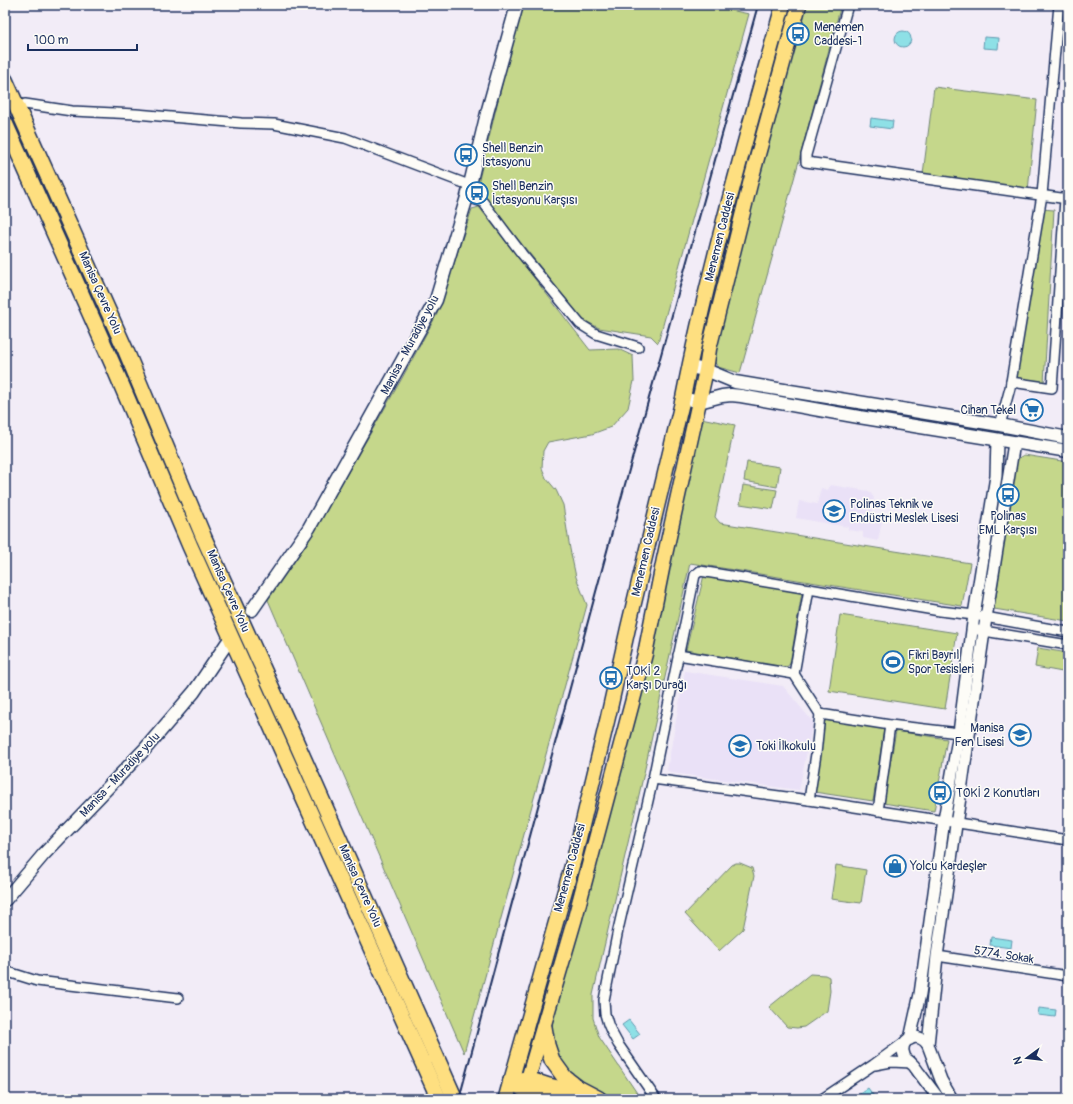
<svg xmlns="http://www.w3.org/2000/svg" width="1073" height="1104" viewBox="0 0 1073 1104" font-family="Pangolin,sans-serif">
<rect width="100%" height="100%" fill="#f2ecf7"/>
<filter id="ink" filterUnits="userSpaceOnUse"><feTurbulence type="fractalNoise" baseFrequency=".025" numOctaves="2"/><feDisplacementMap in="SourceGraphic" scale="8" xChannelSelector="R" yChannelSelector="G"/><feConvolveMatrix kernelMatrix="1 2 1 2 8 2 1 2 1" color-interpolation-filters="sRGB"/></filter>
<g filter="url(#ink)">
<g fill="#eae1f7">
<polygon points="830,485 869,491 874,498 871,517 882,520 878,541 863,538 863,532 848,530 848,527 796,518 799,501 817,504 821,488 828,490"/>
<polygon points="685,671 783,686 813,722 799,790 672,773 667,770"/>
</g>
<g fill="#c5d78b" stroke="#708374">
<polygon points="523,5 725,5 730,10 749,14 658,343 651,336 599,328 582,319 477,188 512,42"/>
<polygon points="799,5 841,5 797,168 740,373 718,367 711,357"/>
<polygon points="934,87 1037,100 1028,191 923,174"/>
<polygon points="479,207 590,350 618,349 633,356 634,381 628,408 611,427 592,434 548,442 543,451 542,468 546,478 556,490 563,505 570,549 576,577 587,605 464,1053 268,600 308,542 401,380 437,314 472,209"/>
<polygon points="1042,209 1054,210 1044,383 1014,380"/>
<polygon points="701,418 735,425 715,517 720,523 970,563 962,606 690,563 644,773 593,995 593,1018 599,1037 641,1099 611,1099 599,1094 561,1068 551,1035 553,1015"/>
<polygon points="1024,455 1068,462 1068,621 994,609 1016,462 1020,457"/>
<polygon points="747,462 780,467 777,487 744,481"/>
<polygon points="743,485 777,490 773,509 740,504"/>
<polygon points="704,575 802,592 790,664 785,668 686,650"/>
<polygon points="840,615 957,633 945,709 829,691"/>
<polygon points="1038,648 1068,653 1068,673 1035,667"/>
<polygon points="825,720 884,729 873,801 814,792"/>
<polygon points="896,731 947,739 934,811 883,803"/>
<polygon points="736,863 740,863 752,868 754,876 743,929 719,951 685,914 732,865"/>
<polygon points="836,865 866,870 861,903 831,899"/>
<polygon points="810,974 825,975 829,977 830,991 827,1011 804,1027 797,1028 787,1027 769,1007"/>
</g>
<g fill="#8ee0e6" stroke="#6099b0">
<circle cx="903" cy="39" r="8"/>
<polygon points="984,37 999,38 998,49 983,48"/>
<polygon points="871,118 893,121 892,129 870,126"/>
<polygon points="991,937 1012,940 1011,948 990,945"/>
<polygon points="1039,1008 1056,1010 1055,1017 1038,1015"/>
<polygon points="629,1020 640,1034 633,1039 622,1025"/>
<polygon points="868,1088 876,1099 855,1099 854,1098"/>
</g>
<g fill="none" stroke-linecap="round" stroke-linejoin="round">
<g stroke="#1b2f5e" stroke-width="12">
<g id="minor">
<polyline points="848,5 806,155 806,162 1068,199"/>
<polyline points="25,104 72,111 136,114 241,123 274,124 345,138 469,185"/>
<polyline points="467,197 483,202 522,254 580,324 596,334 638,347"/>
<polyline points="1011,382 1052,388 1065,199"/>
<polyline points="1000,425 1010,388 1042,195 1059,5"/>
<polyline points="978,630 1068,645"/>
<polyline points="678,655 794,674 820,714 890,725 959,733"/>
<polyline points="794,674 809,589 940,611 974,615 1068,632"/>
<polyline points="653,779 809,800 1068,840"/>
<polyline points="809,800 816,754 820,714"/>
<polyline points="878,811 890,725"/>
<polyline points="937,956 1068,976"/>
<polyline points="5,971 37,981 178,998"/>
<polyline points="875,1065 891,1062 912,1063"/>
<polyline points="656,1099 618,1044 611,1031 608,1024 605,1014 604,1000 618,930 653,779 695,575 700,571 809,589"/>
<polyline points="822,1099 873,1065 906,1041"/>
</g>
</g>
<g stroke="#1b2f5e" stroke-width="14">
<g id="tertiary">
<polyline points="910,1039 920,994 944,820 959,733 974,615 996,476 997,440"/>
<path d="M928,1045c-9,-15 -30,-6 -24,10 1,5 5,5 8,9 3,2 5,7 8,10 6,8 12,16 19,25"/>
<polyline points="952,1099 941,1080 928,1045 937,956 986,618 1014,443"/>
</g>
</g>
<g stroke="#1b2f5e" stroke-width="15">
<g id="secondary">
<polyline points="689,367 706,370 735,382 1000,425 1068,438"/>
<polyline points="683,398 699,402 722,396 731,395 741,396 859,417 1068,451"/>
<polyline points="252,610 309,528 436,300 467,197 487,113 517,5"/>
<polyline points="5,900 44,854 145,749 194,692 227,643"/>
</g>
</g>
<g stroke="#1b2f5e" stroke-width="17">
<g id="primary">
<polyline points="528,1079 575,918 645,654 664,559 706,370 709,349 751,180 799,5"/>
<path d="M511,1081l64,-226 33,-138 20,-89 55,-230c26,-133 64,-263 100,-393"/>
</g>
</g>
<g stroke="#1b2f5e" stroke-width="18">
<g id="trunk">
<polyline points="5,80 126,351 204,538 293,735 455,1099"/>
<polyline points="5,123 113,365 190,546 439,1099"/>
<polyline points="544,1027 547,1045 552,1060 565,1078 578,1088 599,1099"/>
<polyline points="511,1081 528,1079 549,1086 574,1092 582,1093"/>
<polyline points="511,1081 526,1091 554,1099"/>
<polyline points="506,1099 511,1081"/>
</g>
</g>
<use href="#minor" stroke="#fdfcf7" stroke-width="9"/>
<use href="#tertiary" stroke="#fdfcf7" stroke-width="11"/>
<use href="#secondary" stroke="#fdfcf7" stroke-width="12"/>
<use href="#primary" stroke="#fedf80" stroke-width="14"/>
<use href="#trunk" stroke="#fedf80" stroke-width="15"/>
<polyline stroke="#1b2f5e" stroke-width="2" points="459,1099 624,488 758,5"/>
</g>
</g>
<defs>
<g id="bus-ring" transform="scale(1.15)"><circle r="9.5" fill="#fdfcf7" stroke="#1f6fb2" stroke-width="1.5"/><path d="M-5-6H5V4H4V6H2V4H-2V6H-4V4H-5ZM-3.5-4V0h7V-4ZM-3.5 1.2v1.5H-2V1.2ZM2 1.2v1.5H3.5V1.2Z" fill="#1f6fb2"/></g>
<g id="supermarket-ring" transform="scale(1.15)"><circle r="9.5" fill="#fdfcf7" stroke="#1f6fb2" stroke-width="1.5"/><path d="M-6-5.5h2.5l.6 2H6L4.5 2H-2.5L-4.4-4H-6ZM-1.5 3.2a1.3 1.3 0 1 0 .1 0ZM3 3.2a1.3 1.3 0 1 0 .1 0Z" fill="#1f6fb2"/></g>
<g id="school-ring" transform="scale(1.15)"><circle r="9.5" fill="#fdfcf7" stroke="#1f6fb2" stroke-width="1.5"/><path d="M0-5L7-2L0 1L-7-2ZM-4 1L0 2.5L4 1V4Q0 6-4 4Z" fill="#1f6fb2"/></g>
<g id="stadium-ring" transform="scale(1.15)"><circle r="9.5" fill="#fdfcf7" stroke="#1f6fb2" stroke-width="1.5"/><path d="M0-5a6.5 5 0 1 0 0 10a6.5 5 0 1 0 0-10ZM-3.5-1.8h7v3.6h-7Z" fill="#1f6fb2"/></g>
<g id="shop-ring" transform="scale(1.15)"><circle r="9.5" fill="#fdfcf7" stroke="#1f6fb2" stroke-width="1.5"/><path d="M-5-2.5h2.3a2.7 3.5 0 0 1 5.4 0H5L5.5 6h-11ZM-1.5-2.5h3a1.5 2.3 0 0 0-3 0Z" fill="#1f6fb2"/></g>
</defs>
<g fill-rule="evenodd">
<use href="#bus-ring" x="798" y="34"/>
<use href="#bus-ring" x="466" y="155"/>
<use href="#bus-ring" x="477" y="193"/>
<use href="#supermarket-ring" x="1032" y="410"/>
<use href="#bus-ring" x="1008" y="495"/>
<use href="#school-ring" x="834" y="511"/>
<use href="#stadium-ring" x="893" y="662"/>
<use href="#bus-ring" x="611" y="678"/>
<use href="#school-ring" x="1020" y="735"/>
<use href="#school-ring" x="740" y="746"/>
<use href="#bus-ring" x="940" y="793"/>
<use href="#shop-ring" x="895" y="866"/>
</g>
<g text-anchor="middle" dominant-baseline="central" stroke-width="3" stroke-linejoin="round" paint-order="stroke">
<g font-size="12" fill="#1b2f5e" stroke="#fdfcf7" text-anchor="start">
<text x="814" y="27">Menemen<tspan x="814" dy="14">Caddesi-1</tspan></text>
<text x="482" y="148">Shell Benzin<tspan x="482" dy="14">İstasyonu</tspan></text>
<text x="492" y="186">Shell Benzin<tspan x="492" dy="14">İstasyonu Karşısı</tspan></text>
<text x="1016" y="410" text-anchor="end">Cihan Tekel</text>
<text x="850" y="504">Polinas Teknik ve<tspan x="850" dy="14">Endüstri Meslek Lisesi</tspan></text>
<text x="1008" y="516" text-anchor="middle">Polinas<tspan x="1008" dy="14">EML Karşısı</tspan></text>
<text x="908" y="655">Fikri Bayrıl<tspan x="908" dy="14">Spor Tesisleri</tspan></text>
<text x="626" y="671">TOKİ 2<tspan x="626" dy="14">Karşı Durağı</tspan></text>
<text x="1004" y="728" text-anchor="end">Manisa<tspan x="1004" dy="14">Fen Lisesi</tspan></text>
<text x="756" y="746">Toki İlkokulu</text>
<text x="956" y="793">TOKİ 2 Konutları</text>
<text x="910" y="866">Yolcu Kardeşler</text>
</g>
<g font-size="12" fill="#1b2f5e" stroke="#fdfcf7">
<text transform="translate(720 237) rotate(-76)">Menemen Caddesi</text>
<text transform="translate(100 293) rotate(66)">Manisa Çevre Yolu</text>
<text transform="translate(410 345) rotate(-62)">Manisa - Muradiye yolu</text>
<text transform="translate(646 552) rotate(-77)">Menemen Caddesi</text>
<text transform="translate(228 591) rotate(66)">Manisa Çevre Yolu</text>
<text transform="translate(120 775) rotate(-47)">Manisa - Muradiye yolu</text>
<text transform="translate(570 868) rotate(-75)">Menemen Caddesi</text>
<text transform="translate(360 886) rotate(66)">Manisa Çevre Yolu</text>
<text transform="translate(1004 955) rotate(9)">5774. Sokak</text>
</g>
</g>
<rect width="1073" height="1104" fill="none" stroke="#fdfcf7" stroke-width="20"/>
<rect x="10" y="10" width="1053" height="1084" fill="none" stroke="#1b2f5e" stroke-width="1.5" filter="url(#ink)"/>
<g transform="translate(1027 1058) rotate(255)" stroke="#fdfcf7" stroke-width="3" paint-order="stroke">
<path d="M0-3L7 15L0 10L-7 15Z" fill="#1b2f5e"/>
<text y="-6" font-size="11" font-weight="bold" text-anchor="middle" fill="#1b2f5e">N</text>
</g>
<path d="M28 44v6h109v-6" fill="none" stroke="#1b2f5e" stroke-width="2"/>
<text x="34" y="44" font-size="12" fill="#1b2f5e" stroke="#fdfcf7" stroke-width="3" paint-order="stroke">100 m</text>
</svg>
